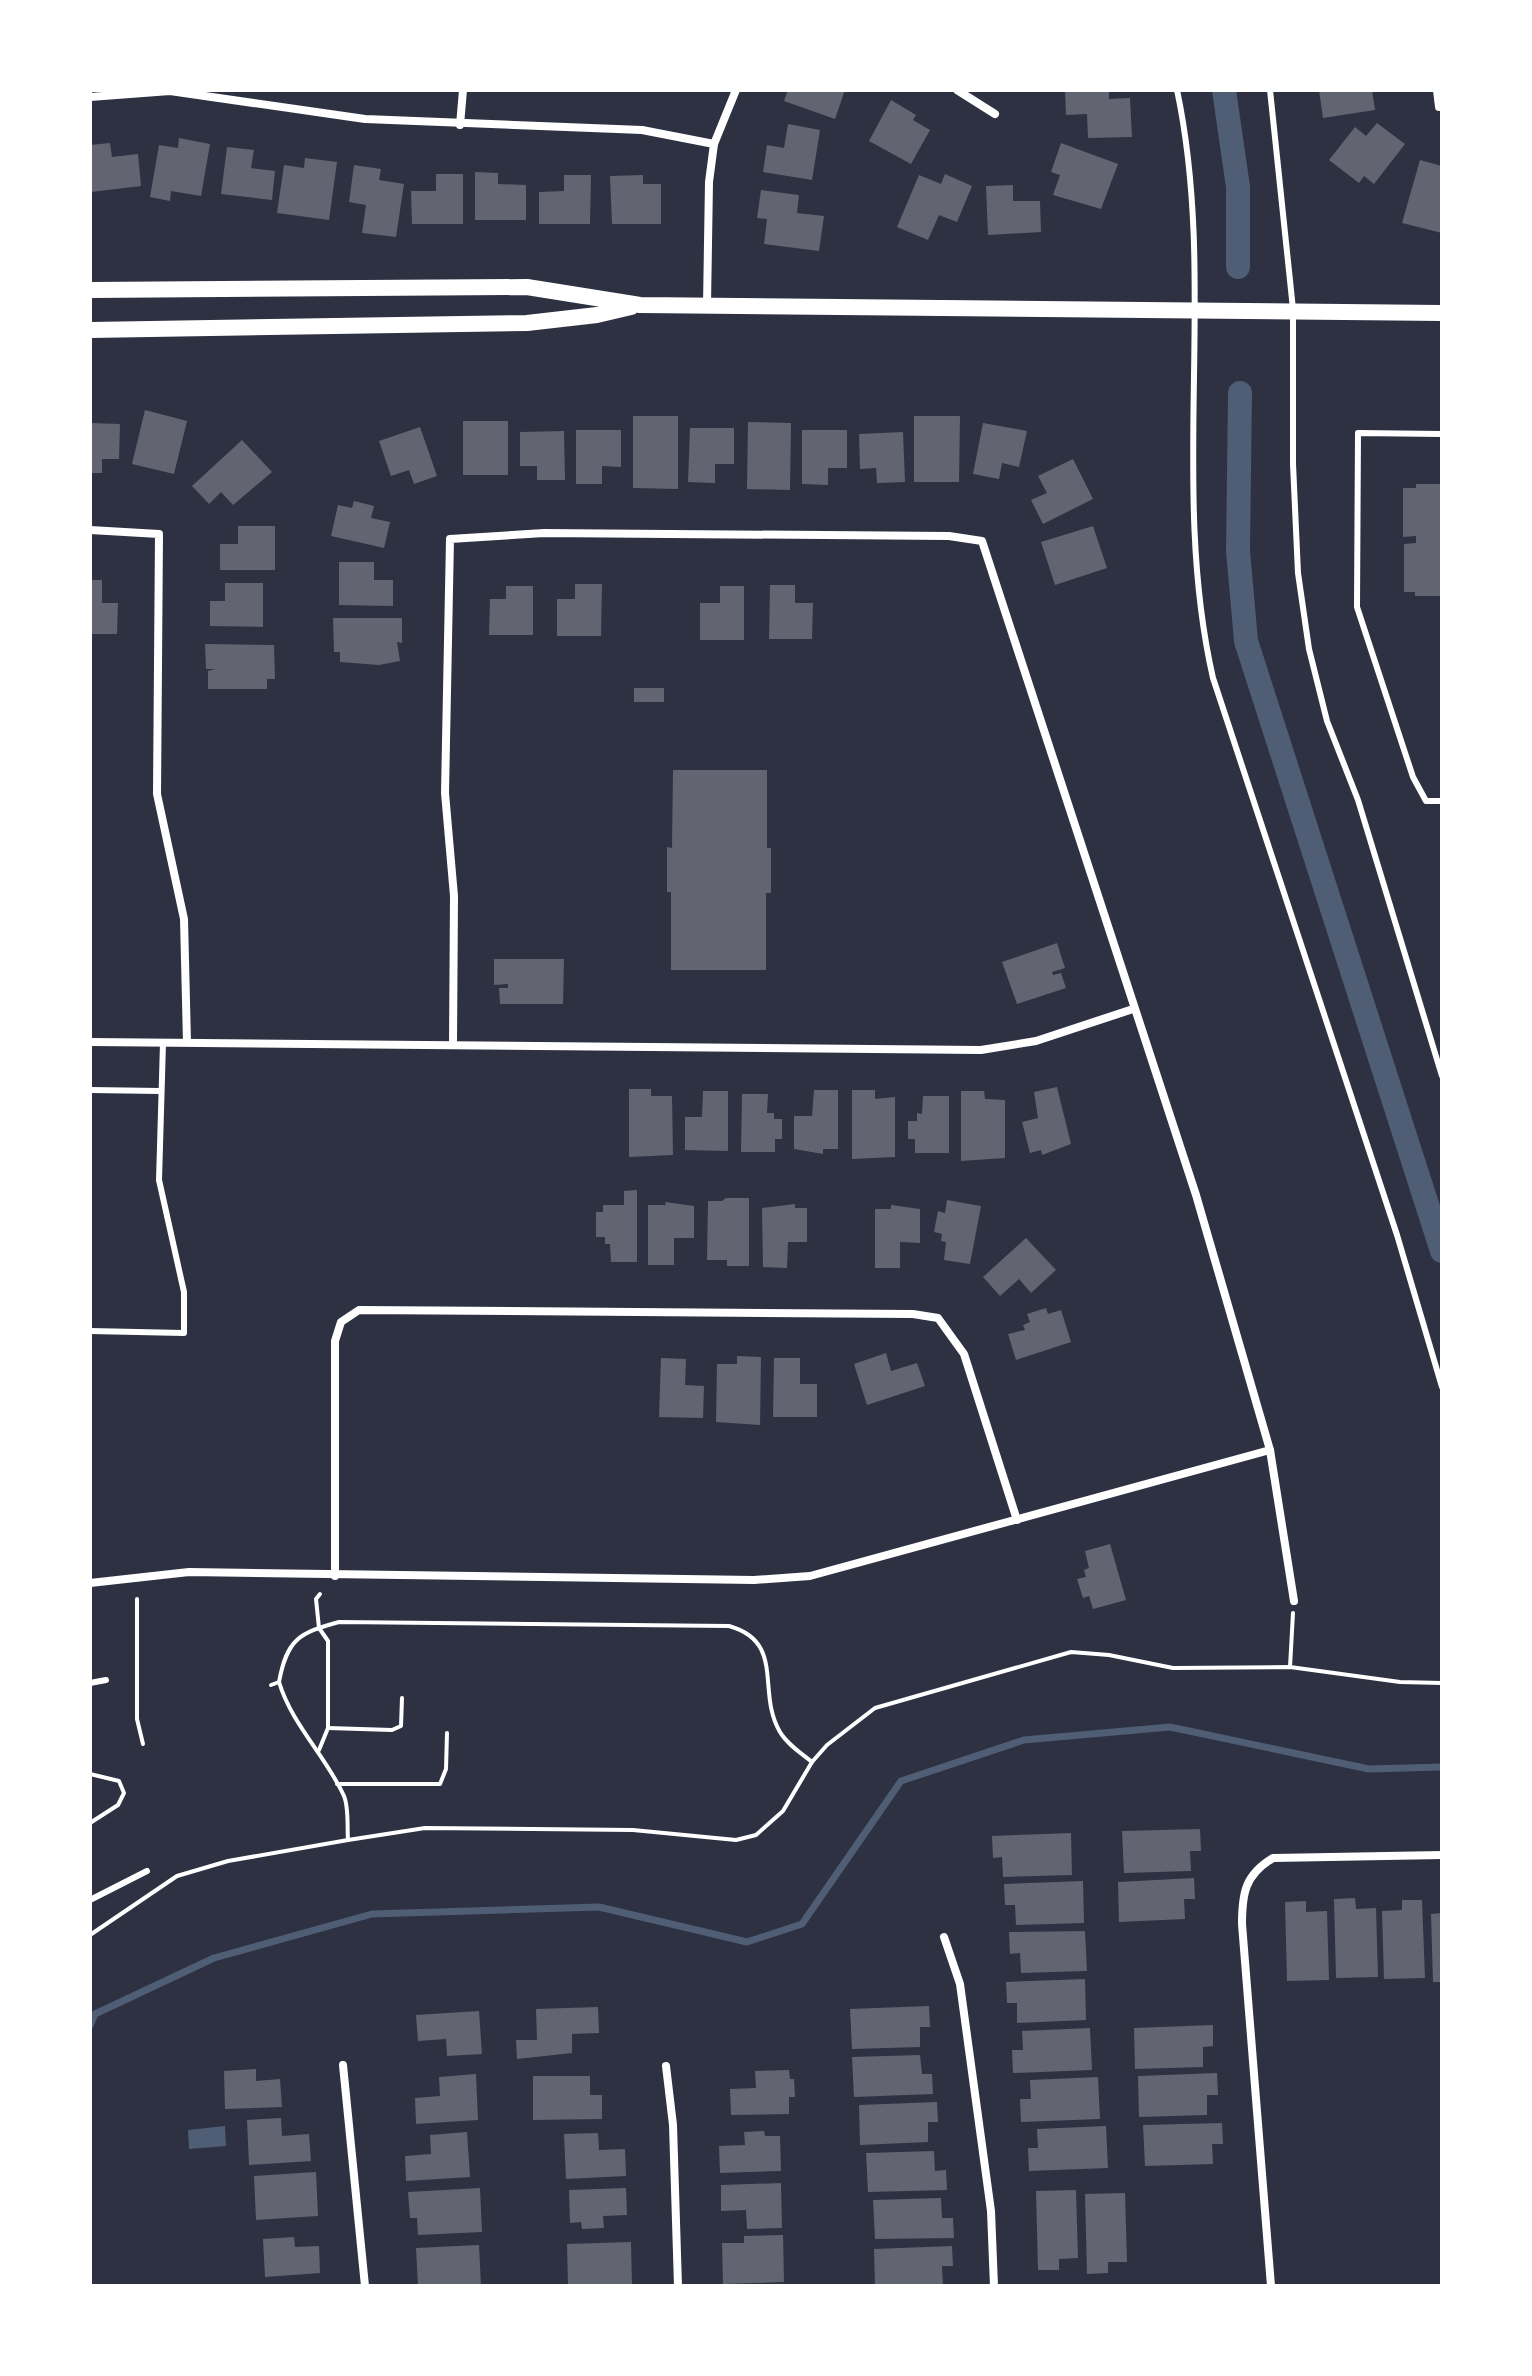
<svg xmlns="http://www.w3.org/2000/svg" width="1532" height="2376" viewBox="0 0 1532 2376" font-family="'Zilla Slab',serif">
<rect width="100%" height="100%" fill="#2d3142"/>
<polygon fill="#4f5d75" points="225,2126 226,2146 189,2149 188,2130"/>
<g fill="none" stroke-linecap="round" stroke-linejoin="round">
<polyline stroke="#4f5d75" stroke-width="7" points="90,2026 95,2014 214,1958 372,1914 599,1907 747,1942 802,1924 901,1781 1024,1740 1170,1727 1369,1769 1442,1767"/>
<g stroke="#4f5d75" stroke-width="24">
<polyline points="1224,90 1238,187 1238,267"/>
<polyline points="1240,393 1238,551 1246,641 1442,1251"/>
</g>
</g>
<g fill="#626471">
<polygon points="788,90 845,90 835,119 784,101"/>
<polygon points="1065,90 1109,90 1109,99 1130,98 1132,137 1088,138 1087,114 1066,115"/>
<polygon points="1319,90 1372,90 1375,110 1323,118"/>
<polygon points="891,100 916,115 913,120 930,130 911,164 869,141"/>
<polygon points="1377,123 1405,144 1374,184 1364,176 1359,183 1329,160 1355,127 1366,136"/>
<polygon points="788,124 820,130 812,180 763,172 767,145 784,148"/>
<polygon points="179,138 210,144 201,196 171,191 170,201 150,197 159,145 178,148"/>
<polygon points="110,143 112,157 138,154 141,186 91,192 90,145"/>
<polygon points="1061,143 1118,164 1101,209 1053,195 1060,175 1051,172"/>
<polygon points="227,147 254,150 251,168 275,171 272,200 221,194"/>
<polygon points="305,158 337,162 329,220 277,213 284,165 304,168"/>
<polygon points="1420,160 1442,166 1442,233 1402,223"/>
<polygon points="354,165 381,169 379,180 404,184 396,237 362,233 366,205 349,202"/>
<polygon points="475,172 498,173 498,184 526,185 526,220 475,220"/>
<polygon points="436,174 463,174 463,224 412,224 411,191 436,191"/>
<polygon points="945,174 972,186 957,222 939,215 928,240 897,227 919,175 941,184"/>
<polygon points="564,175 591,175 590,224 539,224 539,192 564,191"/>
<polygon points="643,175 643,184 661,184 661,224 612,224 610,176"/>
<polygon points="1013,185 1013,201 1040,201 1041,232 988,235 986,186"/>
<polygon points="761,190 799,195 797,213 824,216 819,251 764,244 767,219 757,218"/>
<polygon points="145,410 187,421 174,474 132,464"/>
<polygon points="633,416 678,416 678,489 633,488"/>
<polygon points="914,416 960,416 959,482 914,482"/>
<rect x="463" y="421" width="45" height="54"/>
<polygon points="748,422 791,423 790,490 747,489"/>
<polygon points="90,423 120,424 119,459 102,459 102,473 90,473"/>
<polygon points="983,423 1027,431 1019,467 1002,463 999,479 973,474"/>
<polygon points="420,427 437,476 414,484 409,470 391,476 379,441"/>
<polygon points="690,428 734,428 734,464 715,464 715,483 688,482"/>
<polygon points="576,430 621,430 621,467 602,466 602,484 576,484"/>
<polygon points="802,430 847,430 847,468 828,468 828,485 802,484"/>
<polygon points="564,431 565,480 537,480 537,466 520,466 520,432"/>
<polygon points="903,432 905,482 877,483 876,468 860,469 859,434"/>
<polygon points="242,440 272,472 233,505 221,492 209,504 192,486"/>
<polygon points="1073,459 1093,499 1043,524 1031,500 1047,493 1038,476"/>
<polygon points="1416,484 1442,484 1442,596 1415,596 1415,592 1404,592 1404,544 1416,543 1416,536 1403,537 1403,488 1416,488"/>
<polygon points="354,501 374,506 371,518 390,522 384,548 331,536 338,505 352,508"/>
<polygon points="238,526 275,526 275,570 220,570 220,544 238,544"/>
<polygon points="1093,526 1107,568 1055,585 1041,542"/>
<polygon points="339,562 374,562 374,580 393,580 393,606 339,605"/>
<polygon points="90,580 102,580 102,603 118,603 117,634 90,634"/>
<polygon points="225,583 263,583 263,627 210,626 210,601 225,601"/>
<polygon points="575,584 602,584 601,636 557,636 557,599 575,599"/>
<polygon points="770,585 795,585 795,603 813,603 812,639 769,639"/>
<polygon points="506,586 533,586 533,635 489,635 490,599 506,599"/>
<polygon points="720,586 744,586 744,640 700,640 700,603 720,603"/>
<polygon points="333,618 402,618 402,643 397,642 400,661 379,665 340,662 340,652 334,652"/>
<polygon points="205,644 274,645 275,679 267,679 267,689 208,689 208,671 215,669 206,669"/>
<rect x="634" y="688" width="30" height="14"/>
<polygon points="673,770 767,770 767,848 771,848 771,893 766,893 766,970 671,970 671,892 667,892 667,847 672,848"/>
<polygon points="1057,943 1065,968 1052,972 1053,975 1061,973 1066,988 1017,1004 1002,962"/>
<polygon points="494,959 564,959 563,1004 500,1004 499,988 508,988 508,984 494,985"/>
<polygon points="1057,1087 1071,1144 1042,1155 1041,1150 1030,1153 1022,1122 1038,1118 1034,1092"/>
<polygon points="629,1089 651,1089 651,1096 672,1096 673,1155 629,1157"/>
<polygon points="814,1090 838,1090 838,1149 823,1149 823,1154 794,1149 794,1116 812,1116"/>
<polygon points="852,1090 875,1090 875,1099 895,1097 895,1157 852,1159"/>
<polygon points="703,1091 728,1091 728,1151 685,1150 685,1117 702,1117"/>
<polygon points="961,1091 984,1091 985,1099 1005,1100 1005,1158 961,1161"/>
<polygon points="742,1094 768,1094 767,1113 774,1113 774,1119 782,1119 782,1139 775,1139 775,1152 741,1152"/>
<polygon points="923,1096 949,1096 949,1153 915,1153 915,1139 908,1139 908,1121 917,1121 917,1113 922,1114"/>
<polygon points="637,1190 637,1262 611,1262 610,1244 605,1244 605,1237 596,1237 596,1212 603,1212 603,1205 624,1205 624,1191"/>
<polygon points="726,1198 749,1198 749,1266 727,1266 727,1260 707,1260 708,1201 722,1201"/>
<polygon points="947,1200 981,1206 970,1264 944,1260 946,1242 941,1241 942,1234 934,1232 938,1211 945,1213"/>
<polygon points="665,1202 694,1206 694,1238 674,1238 674,1265 648,1265 648,1205 666,1205"/>
<polygon points="795,1204 795,1208 807,1208 807,1242 788,1242 787,1268 763,1267 762,1208"/>
<polygon points="891,1205 920,1209 920,1243 900,1242 900,1268 875,1268 875,1209 891,1209"/>
<polygon points="1026,1238 1056,1270 1031,1293 1019,1279 1000,1296 983,1277"/>
<polygon points="1046,1308 1048,1314 1061,1310 1071,1342 1016,1360 1008,1334 1025,1330 1023,1325 1030,1322 1027,1314"/>
<polygon points="886,1353 891,1371 917,1363 925,1386 867,1405 854,1364"/>
<polygon points="737,1356 761,1357 760,1425 716,1422 717,1364 737,1364"/>
<polygon points="661,1358 686,1359 685,1385 704,1386 703,1418 659,1417"/>
<polygon points="774,1358 800,1358 800,1384 817,1384 817,1417 773,1417"/>
<polygon points="1110,1544 1126,1600 1093,1609 1089,1596 1083,1598 1077,1579 1086,1577 1084,1570 1089,1568 1085,1551"/>
<polygon points="1200,1829 1201,1851 1190,1851 1191,1871 1124,1873 1122,1831"/>
<polygon points="1071,1833 1072,1875 1003,1877 1002,1857 993,1858 992,1836"/>
<polygon points="1194,1878 1195,1899 1184,1899 1185,1919 1119,1922 1118,1882"/>
<polygon points="1083,1881 1084,1923 1016,1925 1015,1905 1005,1905 1004,1884"/>
<polygon points="1355,1898 1356,1909 1376,1908 1378,1977 1336,1978 1334,1899"/>
<polygon points="1402,1900 1422,1900 1425,1978 1384,1979 1382,1911 1402,1910"/>
<polygon points="1306,1901 1306,1912 1327,1911 1329,1980 1287,1981 1285,1902"/>
<polygon points="1442,1913 1442,1982 1433,1982 1431,1914"/>
<polygon points="1085,1931 1087,1971 1021,1973 1020,1953 1010,1954 1009,1932"/>
<polygon points="1085,1979 1086,2020 1017,2023 1017,2003 1007,2003 1006,1982"/>
<polygon points="929,2006 930,2027 920,2027 920,2047 852,2049 850,2009"/>
<polygon points="598,2007 599,2033 572,2034 572,2053 517,2059 516,2040 537,2040 536,2009"/>
<polygon points="479,2011 482,2054 447,2056 446,2039 418,2041 416,2015"/>
<polygon points="1213,2025 1213,2046 1203,2047 1203,2067 1135,2069 1134,2028"/>
<polygon points="1090,2028 1092,2070 1013,2073 1012,2050 1023,2050 1022,2031"/>
<polygon points="920,2055 922,2074 932,2074 933,2094 854,2097 852,2057"/>
<polygon points="256,2069 256,2081 280,2079 282,2107 225,2109 224,2071"/>
<polygon points="789,2070 790,2079 794,2079 795,2097 789,2097 789,2114 731,2115 730,2089 756,2088 755,2071"/>
<polygon points="1217,2073 1218,2095 1207,2095 1207,2115 1139,2117 1138,2076"/>
<polygon points="476,2074 478,2120 416,2124 415,2098 440,2096 439,2077"/>
<polygon points="533,2076 590,2076 590,2095 602,2095 602,2119 533,2120"/>
<polygon points="1098,2077 1100,2119 1021,2122 1020,2099 1031,2099 1030,2080"/>
<polygon points="937,2102 938,2122 928,2122 928,2142 860,2145 859,2105"/>
<polygon points="281,2118 282,2136 309,2134 311,2161 249,2165 247,2120"/>
<polygon points="1222,2123 1223,2144 1212,2144 1213,2164 1145,2166 1143,2125"/>
<polygon points="1106,2126 1108,2168 1029,2171 1028,2148 1038,2148 1037,2129"/>
<polygon points="764,2131 765,2136 780,2136 781,2171 720,2173 719,2146 745,2145 744,2132"/>
<polygon points="467,2132 470,2177 406,2181 405,2156 431,2154 430,2135"/>
<polygon points="598,2133 599,2150 625,2149 626,2176 566,2179 564,2134"/>
<polygon points="934,2151 935,2171 946,2170 947,2190 868,2192 866,2153"/>
<polygon points="316,2172 318,2216 256,2220 254,2176"/>
<polygon points="781,2183 782,2228 747,2229 746,2210 721,2211 721,2185"/>
<polygon points="480,2188 482,2232 418,2235 417,2218 410,2218 408,2192"/>
<polygon points="626,2188 627,2215 603,2216 604,2228 582,2229 581,2222 570,2223 569,2190"/>
<polygon points="1076,2190 1078,2258 1059,2259 1059,2270 1038,2270 1036,2191"/>
<polygon points="1125,2193 1127,2262 1108,2262 1108,2273 1087,2274 1085,2194"/>
<polygon points="941,2198 942,2218 953,2218 954,2238 875,2239 873,2200"/>
<polygon points="783,2235 784,2282 723,2284 722,2243 744,2243 744,2236"/>
<polygon points="294,2237 295,2247 319,2246 320,2273 265,2277 263,2239"/>
<polygon points="631,2242 632,2286 568,2286 567,2244"/>
<polygon points="479,2245 481,2286 418,2286 416,2248"/>
<polygon points="952,2246 953,2266 942,2266 943,2286 875,2286 874,2249"/>
</g>
<g fill="none" stroke-linecap="round" stroke-linejoin="round">
<g stroke="#fff" stroke-width="4">
<polyline points="137,1599 137,1719 143,1744"/>
<polyline points="1290,1667 1293,1613"/>
<polyline points="271,1685 279,1682"/>
<polyline points="328,1728 392,1730 401,1726 402,1698"/>
<polyline points="319,1750 328,1728 328,1641 319,1628 316,1599 320,1594"/>
<polyline points="90,1774 119,1781 124,1793 118,1805 90,1823"/>
<polyline points="337,1784 440,1784 446,1769 447,1733"/>
<path d="M348,1840c-1,-13 1,-32 -4,-44 -18,-40 -52,-71 -65,-114 8,-43 20,-49 60,-60l390,4c57,16 27,66 51,106 7,12 21,21 32,30"/>
<polyline points="90,1935 177,1876 228,1861 348,1840 425,1828 633,1830 736,1840 756,1835 783,1811 812,1762 827,1745 875,1708 1071,1652 1109,1655 1173,1668 1290,1667 1400,1682 1442,1683"/>
</g>
<g stroke="#fff" stroke-width="6">
<path d="M1177,90c41,193 -8,396 36,588l184,557 45,152"/>
<polyline points="1270,90 1293,309 1293,464 1298,573 1309,649 1327,721 1358,800 1442,1076"/>
<polyline points="1442,434 1358,433 1357,607 1413,777 1426,801 1442,801"/>
<polyline points="90,1090 160,1091"/>
<polyline points="90,1331 184,1333 184,1292 159,1180 163,1043"/>
<polyline points="90,1683 106,1680"/>
<polyline points="90,1900 147,1871"/>
</g>
<g stroke="#fff" stroke-width="8">
<polyline points="957,90 995,114"/>
<polyline points="1437,90 1439,107 1442,107"/>
<polyline points="90,97 170,91 365,119 642,130 714,144"/>
<polyline points="460,125 463,90"/>
<polyline points="707,305 709,182 714,144 736,90"/>
<polyline points="90,530 159,534 157,794 184,919 187,1042"/>
<polyline points="90,1042 981,1050 1036,1041 1133,1009"/>
<polyline points="453,1044 454,896 445,793 450,539 544,533 949,536 982,541 1196,1195 1270,1450 1294,1601"/>
<polyline points="335,1576 335,1341 341,1322 359,1310 913,1314 938,1318 964,1354 1017,1520"/>
<polyline points="90,1583 189,1572 754,1580 810,1576 1270,1450"/>
<polyline points="944,1937 960,1984 991,2211 994,2286"/>
<polyline points="343,2065 365,2286"/>
<polyline points="666,2066 673,2125 678,2286"/>
<path d="M1271,2286l-29,-362c0,-31 3,-49 31,-66l169,-3"/>
</g>
<g stroke="#fff" stroke-width="16">
<polyline points="90,290 527,287 640,305 1442,313"/>
<polyline points="90,330 527,323 597,315 631,307"/>
</g>
</g>
<rect width="1532" height="2376" fill="none" stroke="#ffffff" stroke-width="184"/>
</svg>
